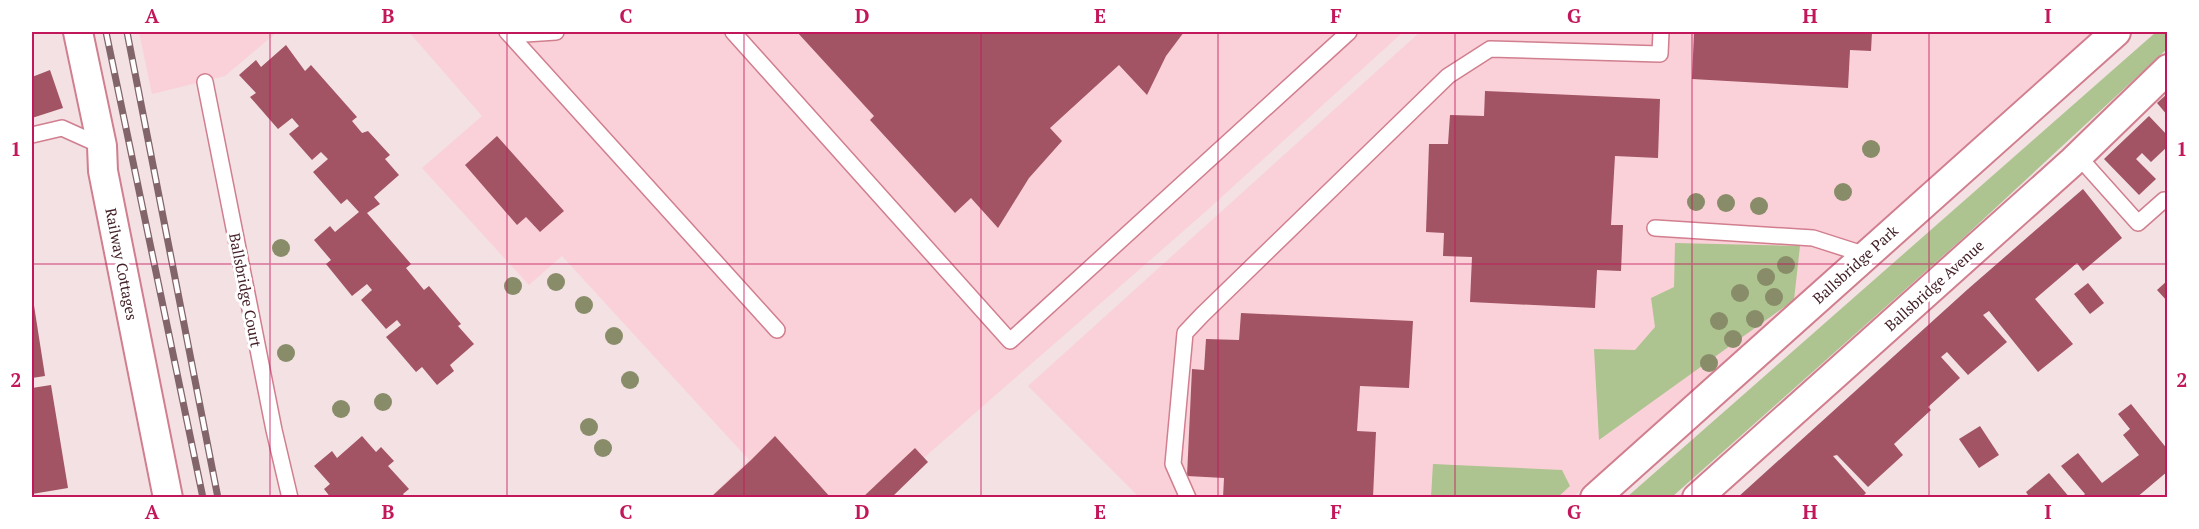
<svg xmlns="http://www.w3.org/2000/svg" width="2199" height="529" viewBox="0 0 2199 529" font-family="'PT Serif',serif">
<rect width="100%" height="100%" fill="#f3e1e3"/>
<g fill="#fad1d8">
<polygon points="139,32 277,32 225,76 152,94"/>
<polygon points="409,32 1403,32 1204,213 878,498 710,497 749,460 562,256 529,285 422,168 482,116"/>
<polygon points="1420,32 2095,32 1573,497 1139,497 1028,386"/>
</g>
<g fill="#adc490">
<polygon points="2156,32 2167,32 2167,49 1962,239 1672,497 1627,497"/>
<polygon points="1675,243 1800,246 1794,300 1599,440 1594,349 1635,350 1655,327 1651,298 1674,287"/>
<polygon points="1433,464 1562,470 1570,486 1558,497 1431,497"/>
</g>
<g fill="#a25364">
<polygon points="797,32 1184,32 1166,56 1147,95 1119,65 1050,128 1062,141 1029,178 998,228 971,198 955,213 870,120 874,116"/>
<polygon points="1694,32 1872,32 1871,51 1850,50 1848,88 1692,79"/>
<polygon points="286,45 305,71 311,65 357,117 352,121 362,133 368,131 390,155 385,159 399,175 374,197 380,204 367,213 411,264 406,268 424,290 429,286 461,324 458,326 474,344 450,365 454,371 437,385 422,367 416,372 386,337 401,325 397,320 386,329 361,300 372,290 367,284 352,296 326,264 331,260 314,240 330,226 335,232 359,212 347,199 341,204 313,172 328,159 321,152 312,160 289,134 299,126 292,118 278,129 250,97 256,93 239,75 256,60 261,67"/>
<polygon points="50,70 63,108 32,118 32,77"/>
<polygon points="1485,91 1660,99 1658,158 1615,156 1611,225 1623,225 1621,271 1597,270 1595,308 1470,302 1472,257 1443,256 1444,233 1426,232 1429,144 1448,144 1450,115 1484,116"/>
<polygon points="2168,93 2168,116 2157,103"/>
<polygon points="2149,116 2168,136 2168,146 2151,162 2142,153 2136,159 2156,179 2139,195 2104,159"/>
<polygon points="497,136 564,211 540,232 526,217 517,225 465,165"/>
<polygon points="2083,189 2122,238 2083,271 2077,263 2035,299 2073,344 2038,372 1989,311 1983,315 2007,342 1968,375 1947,352 1941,357 1960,378 1928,407 1931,410 1894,444 1903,455 1868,487 1837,455 1833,456 1866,493 1861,498 1737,498 1968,289"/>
<polygon points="2168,280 2168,302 2157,290"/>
<polygon points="2088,283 2104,303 2090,314 2074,294"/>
<polygon points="33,299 45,376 32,378 32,300"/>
<polygon points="1241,313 1413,321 1409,388 1360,386 1357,431 1376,432 1373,497 1223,498 1224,478 1187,476 1192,369 1204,370 1206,339 1239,340"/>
<polygon points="51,385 68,488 32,494 32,388"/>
<polygon points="2131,404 2168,450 2168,471 2136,498 2081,498 2085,494 2061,466 2078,453 2102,483 2139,455 2123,435 2130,429 2118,414"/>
<polygon points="1980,426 1999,455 1979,468 1959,439"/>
<polygon points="362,436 376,452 381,447 394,461 388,466 409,489 403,494 406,498 331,498 324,489 330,484 314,466 332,451 337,458"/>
<polygon points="775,436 831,498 710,498 750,461"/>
<polygon points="915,448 928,462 891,498 862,498"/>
<polygon points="2049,473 2070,498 2030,498 2026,492"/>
</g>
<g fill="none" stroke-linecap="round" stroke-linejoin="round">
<g stroke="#d17e8e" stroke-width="18">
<g id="service">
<polyline points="507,32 510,35 556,32"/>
<polyline points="733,32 1010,341 1349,32"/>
<polyline points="510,35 777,330"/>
<polyline points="205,82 274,430 290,498"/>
<polyline points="32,135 62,128 102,146"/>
<polyline points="2078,156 2138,223 2164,200"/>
<polyline points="1655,228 1813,238 1866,255"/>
<polyline points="1188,498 1173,464 1185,333 1202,315 1448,76 1490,49 1660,54 1661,32"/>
</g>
</g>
<g stroke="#d17e8e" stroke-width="32">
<g id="minor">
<polyline points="78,32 102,146 103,171 168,498"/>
<polyline points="1595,498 2116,32"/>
<polyline points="1697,498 2071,163 2168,69"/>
</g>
</g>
<use href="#service" stroke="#fff" stroke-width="15"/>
<use href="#minor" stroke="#fff" stroke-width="28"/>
<g stroke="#81656a" stroke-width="7">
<g id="rail">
<polyline points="106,32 203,498"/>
<polyline points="127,32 218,498"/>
</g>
</g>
<use href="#rail" stroke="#fff" stroke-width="4.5" stroke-dasharray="14" stroke-linecap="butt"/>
</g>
<g fill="#888c68">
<circle cx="1871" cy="149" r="9"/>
<circle cx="1843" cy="192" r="9"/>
<circle cx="1696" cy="202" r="9"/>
<circle cx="1726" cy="203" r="9"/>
<circle cx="1759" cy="206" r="9"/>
<circle cx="281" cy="248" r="9"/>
<circle cx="1786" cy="265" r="9"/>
<circle cx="1766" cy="277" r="9"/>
<circle cx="556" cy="282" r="9"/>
<circle cx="513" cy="286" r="9"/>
<circle cx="1740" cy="293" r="9"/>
<circle cx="1774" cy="297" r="9"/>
<circle cx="584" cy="305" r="9"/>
<circle cx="1755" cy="319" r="9"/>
<circle cx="1719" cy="321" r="9"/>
<circle cx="614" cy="336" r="9"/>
<circle cx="1733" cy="339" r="9"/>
<circle cx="286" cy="353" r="9"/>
<circle cx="1709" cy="363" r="9"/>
<circle cx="630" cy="380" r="9"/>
<circle cx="383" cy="402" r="9"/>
<circle cx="341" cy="409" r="9"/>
<circle cx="589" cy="427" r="9"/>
<circle cx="603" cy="448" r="9"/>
</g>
<path fill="none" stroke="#c2185b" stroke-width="1.5" stroke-opacity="0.55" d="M270,32v466M507,32v466M744,32v466M981,32v466M1218,32v466M1455,32v466M1692,32v466M1929,32v466M32,264h2136"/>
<g text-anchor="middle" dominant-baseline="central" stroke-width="6" stroke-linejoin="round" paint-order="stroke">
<g font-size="15" fill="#422027" stroke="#fff">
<text transform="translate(122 264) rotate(79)">Railway Cottages</text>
<text transform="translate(1855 264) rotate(-42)">Ballsbridge Park</text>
<text transform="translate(1934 285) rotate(-42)">Ballsbridge Avenue</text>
<text transform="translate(246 290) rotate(79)">Ballsbridge Court</text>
</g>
</g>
<rect width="2199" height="529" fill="none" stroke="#ffffff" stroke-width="66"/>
<rect x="33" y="33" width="2133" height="463" fill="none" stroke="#c2185b" stroke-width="2"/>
<g font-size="20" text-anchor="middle" font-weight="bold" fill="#c2185b">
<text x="152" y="23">A</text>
<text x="388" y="23">B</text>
<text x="626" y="23">C</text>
<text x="862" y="23">D</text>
<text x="1100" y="23">E</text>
<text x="1336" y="23">F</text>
<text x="1574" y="23">G</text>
<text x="1810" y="23">H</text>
<text x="2048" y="23">I</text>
<text x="16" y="156">1</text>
<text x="2182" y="156">1</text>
<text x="16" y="387">2</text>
<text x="2182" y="387">2</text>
<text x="152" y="519">A</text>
<text x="388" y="519">B</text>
<text x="626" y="519">C</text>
<text x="862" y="519">D</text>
<text x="1100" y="519">E</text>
<text x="1336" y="519">F</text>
<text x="1574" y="519">G</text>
<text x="1810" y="519">H</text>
<text x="2048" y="519">I</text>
</g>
</svg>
